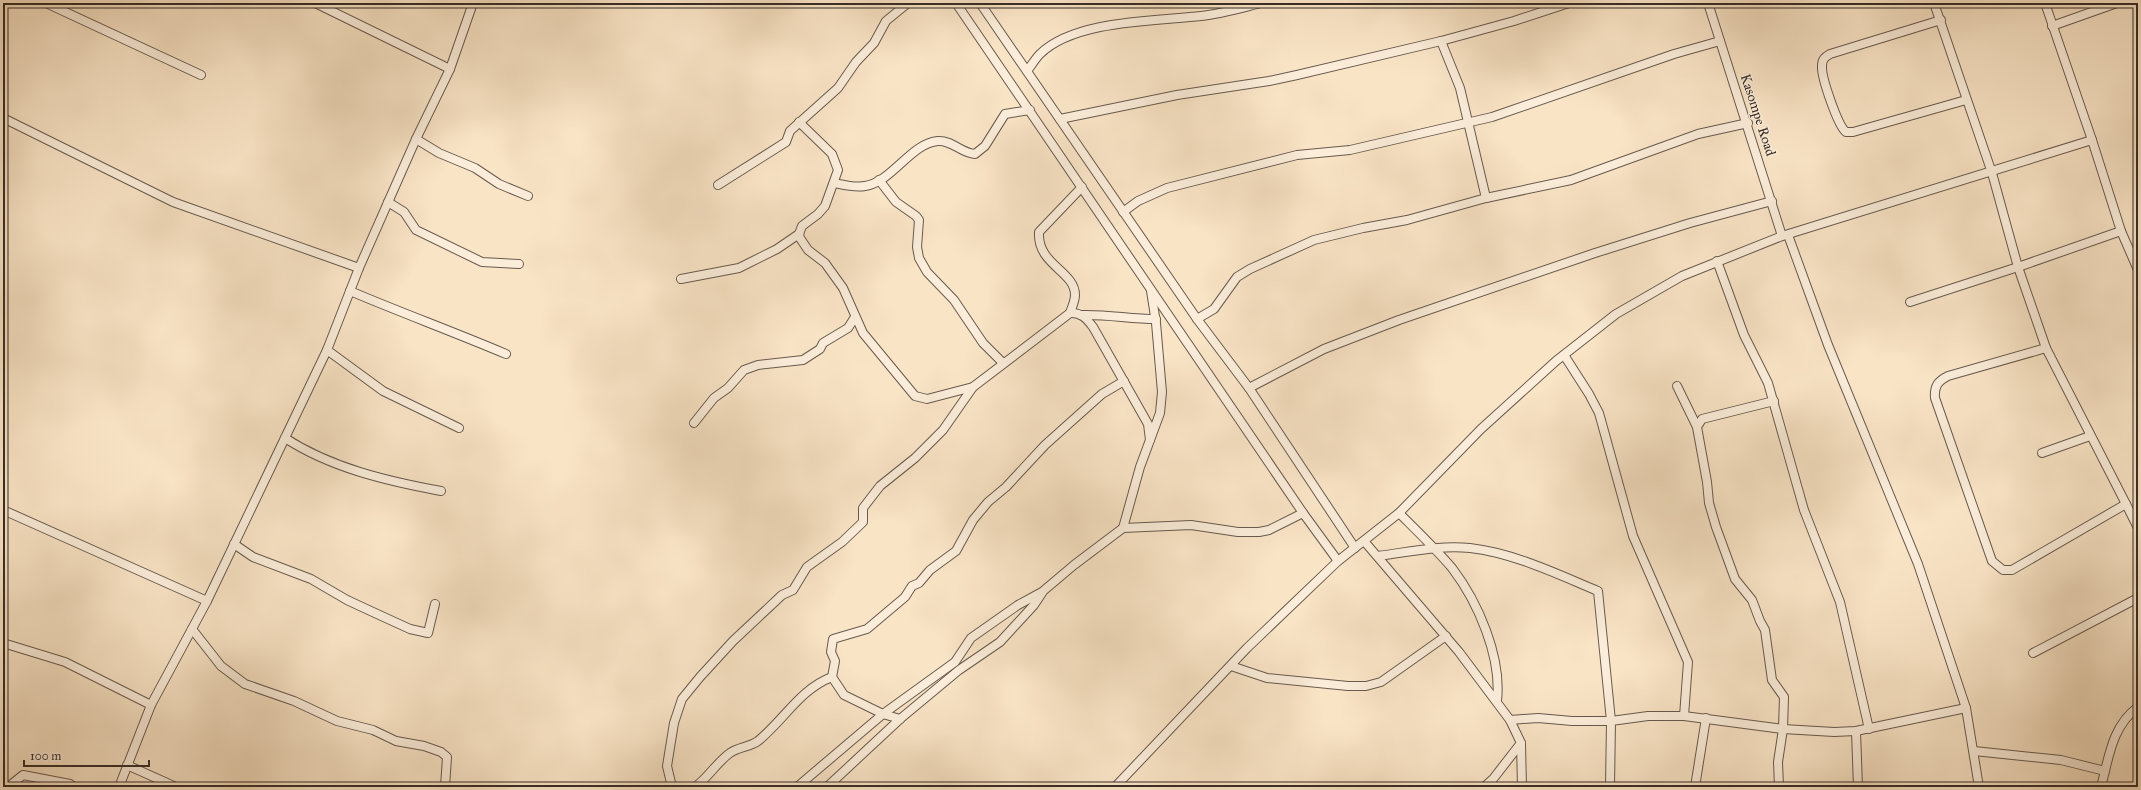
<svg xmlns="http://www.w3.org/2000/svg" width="2141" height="790" viewBox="0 0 2141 790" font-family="'IM FELL Great Primer',serif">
<rect width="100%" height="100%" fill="#f9e4c6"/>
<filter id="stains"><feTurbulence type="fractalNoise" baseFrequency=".005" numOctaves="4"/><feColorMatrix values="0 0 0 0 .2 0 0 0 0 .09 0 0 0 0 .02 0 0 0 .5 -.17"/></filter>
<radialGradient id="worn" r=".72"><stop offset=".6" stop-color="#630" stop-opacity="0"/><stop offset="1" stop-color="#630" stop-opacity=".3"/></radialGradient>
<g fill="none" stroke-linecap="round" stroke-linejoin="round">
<g stroke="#685a4e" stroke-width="10">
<g id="minor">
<polyline points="46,3 201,75"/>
<polyline points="315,3 450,69"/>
<polyline points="956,3 1303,513 1338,561"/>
<polyline points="980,3 1197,319 1249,388 1355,548"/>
<polyline points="1708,3 1782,236"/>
<path d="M1934,3l58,170 26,94 28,81 -98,28c-10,5 -14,10 -13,22l57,163 11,9h9l114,-66 12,24"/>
<polyline points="2045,3 2092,140 2121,231 2138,270"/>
<path d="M1941,20l-111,34c-5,3 -8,5 -8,12 -1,11 16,60 24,66h7l113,-32"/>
<polyline points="2052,26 2117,3"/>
<polyline points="1441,41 1460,88 1486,198"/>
<path d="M1027,71c4,-5 8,-12 13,-17 34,-34 116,-33 161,-38 20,-2 40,-8 60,-13"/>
<polyline points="3,118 173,202 359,268"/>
<polyline points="1060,119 1177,95 1269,81 1297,75 1441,41 1514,21 1569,3"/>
<path d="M799,122l33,32 6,16 -13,36 -7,8 -16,12 -3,8 1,4 8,12 17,13 18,25 20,45 52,63 12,3 46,-12 97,-74c11,-1 17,6 23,14l55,97 2,16"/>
<polyline points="416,139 439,153 475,168 499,184 528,196"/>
<polyline points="879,180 896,202 916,216 919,220 917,247 919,258 927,272 954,300 983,343 1003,363"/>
<path d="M834,183c10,2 21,5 31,3 27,-4 46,-43 73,-45 14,-1 23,12 37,13l10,-8 20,-32 25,-4"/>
<polyline points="718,185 786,142 790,131 838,88 856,62 874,43 886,21 908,3"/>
<polyline points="388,202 404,212 416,230 482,262 519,264"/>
<polyline points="1123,212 1138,201 1167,188 1297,155 1350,150 1492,117 1674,54 1720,41"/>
<polyline points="1788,235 1828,345 1918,564 1966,708 1979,787"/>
<polyline points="1717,261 1744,335 1768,383 1804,510 1840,602 1869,729"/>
<polyline points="681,279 739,268 777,249 799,234"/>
<path d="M350,291c52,22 104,41 156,63"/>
<polyline points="1910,302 2018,267 2121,231"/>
<path d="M1070,313c2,-6 5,-12 5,-18 0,-24 -38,-30 -36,-63l43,-45"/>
<path d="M1081,315c26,-1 49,4 75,4"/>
<polyline points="1197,319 1214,309 1237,277 1250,269 1314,240 1363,228 1407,220 1486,198 1571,180 1698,134 1748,123"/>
<polyline points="2046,348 2126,504"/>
<polyline points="327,350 383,391 459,428"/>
<polyline points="1564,355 1589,394 1599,413 1633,536 1688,662 1684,716"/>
<polyline points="1677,386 1697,427"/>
<polyline points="1249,388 1324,349 1399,320 1595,253 1690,223 1772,201"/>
<polyline points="1774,401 1702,419 1697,427 1707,482 1709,503 1716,527 1735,579 1752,600 1760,621 1765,630 1772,680 1784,697 1783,729 1778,762 1779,787"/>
<polyline points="694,423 714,398 728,388 744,370 758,365 803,360 820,349 823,343 848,328 855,317"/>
<path d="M285,438c46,30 102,43 156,53"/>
<polyline points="2042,453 2090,436"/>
<polyline points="3,510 207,601"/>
<path d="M1399,513c18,18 37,36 53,55 26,34 50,89 45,133"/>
<polyline points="1123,528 1140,467 1160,413 1162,392 1156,323 1151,291"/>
<polyline points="1364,541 1459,652 1510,720 1521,743 1522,787"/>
<polyline points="234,544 253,557 311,579 347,600 375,613 410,629 428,633 435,604"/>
<path d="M1378,556c31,-4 61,-11 92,-8 44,5 87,26 128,43l13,130 -1,66"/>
<polyline points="192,629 221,666 245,684 294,701 337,721 373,730 396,741 424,746 441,752 447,757 445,787"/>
<polyline points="3,643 65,662 151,705"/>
<polyline points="2033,653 2138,598"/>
<polyline points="1231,666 1267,678 1348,686 1366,686 1381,682 1446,636"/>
<polyline points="900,719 883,714 844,695 832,677 835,661 831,652 833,639 867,629 905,597 912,586 919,583 930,570 956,551 973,520 988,502 1006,487 1045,445 1102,394 1124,381"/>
<polyline points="1510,720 1538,718 1572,721 1611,721 1648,716 1684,716 1783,729 1834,732 1856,731 1966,708"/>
<polyline points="1856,731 1858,787"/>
<polyline points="1974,751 2061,760 2105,771"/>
<polyline points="127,765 176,787"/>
<polyline points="8,787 23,775 70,784 74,787"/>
<polyline points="119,787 151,705 207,601 327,350 359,268 416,139 450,69 473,3"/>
<polyline points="672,787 667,766 674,723 682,699 700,677 733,641 782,595 793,590 807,567 842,542 863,522 863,508 880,486 915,458 943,430 973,387"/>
<path d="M695,787c13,-9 22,-25 35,-34 8,-6 20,-6 28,-12 26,-21 42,-52 74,-64"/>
<polyline points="797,787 883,714 955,662 971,638 1018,605 1042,592 1074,565 1123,528 1191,525 1238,532 1259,532 1269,530 1303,513"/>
<polyline points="827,787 900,719 959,670 1000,642 1034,605 1042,593"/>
<polyline points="1115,787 1247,648 1338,561 1399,513 1481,429 1556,361 1616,314 1682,276 1782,236 2092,140"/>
<polyline points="1484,787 1493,779 1521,743"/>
<polyline points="1695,787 1706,718"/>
<path d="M2101,787c8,-30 11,-61 37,-80"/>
</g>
</g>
<use href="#minor" stroke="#fbedda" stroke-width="8"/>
</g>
<g text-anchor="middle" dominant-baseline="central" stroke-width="3" stroke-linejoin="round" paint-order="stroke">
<g font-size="14" fill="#382c26" stroke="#fbedda">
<text transform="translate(1758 115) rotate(72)">Kasompe Road</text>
</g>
</g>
<rect width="2141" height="790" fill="none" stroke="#f9e4c6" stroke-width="16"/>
<rect x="4" y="4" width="2133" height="782" fill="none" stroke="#382c26" stroke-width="2"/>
<rect x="8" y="8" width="2125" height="774" fill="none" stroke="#382c26"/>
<path d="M24 760v6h125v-6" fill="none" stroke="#382c26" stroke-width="2"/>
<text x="30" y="760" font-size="12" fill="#382c26" stroke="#fbedda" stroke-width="3" paint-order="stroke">100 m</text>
<rect width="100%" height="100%" filter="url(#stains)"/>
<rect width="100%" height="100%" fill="url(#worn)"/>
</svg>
